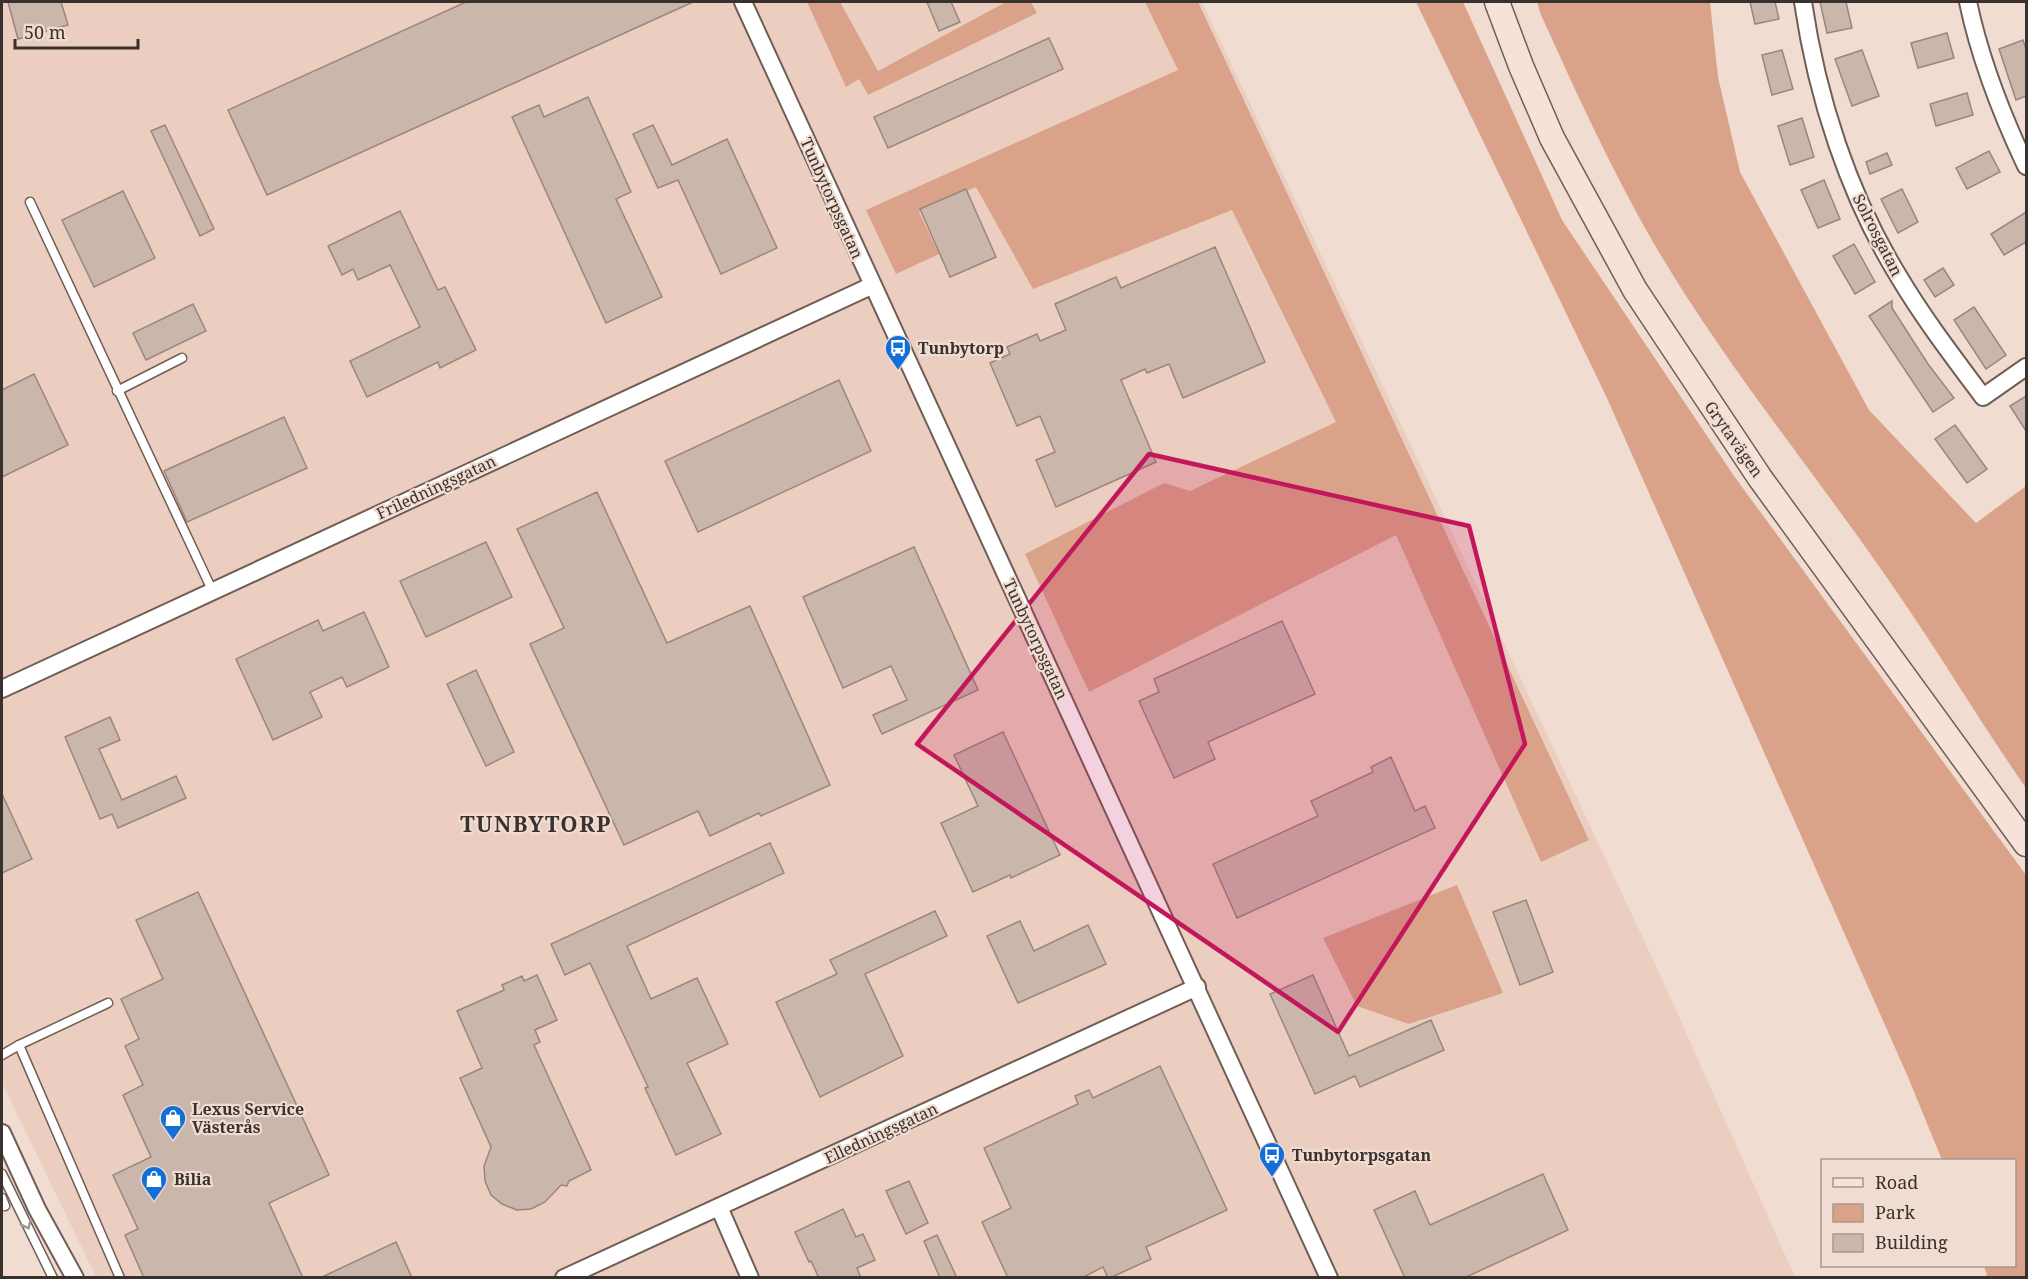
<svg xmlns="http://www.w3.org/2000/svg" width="2028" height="1279" viewBox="0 0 2028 1279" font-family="'Noto Serif',serif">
<rect width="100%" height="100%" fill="#f1dcd2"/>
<polygon fill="#ebcec0" points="2,2 1202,2 1659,972 1795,1277 96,1277 2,1083"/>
<g fill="#daa389">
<polygon points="807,2 840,2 878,71 1006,2 1031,2 1037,13 868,95 859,79 846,87"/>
<polygon points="1145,2 1198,2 1589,840 1541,862 1396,535 1089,692 1025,554 1164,483 1190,491 1336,422 1232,210 1033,289 976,187 919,212 939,254 896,274 866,210 1178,70"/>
<polygon points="1416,2 1463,2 1562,220 1734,476 2026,875 2026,1277 1985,1277 1987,1275 1984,1266 2014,1266 2014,1160 1942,1160 1908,1077 1606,396"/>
<path d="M1537,2h173l8,75 22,95 129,238 107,113 50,-37v302c-42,-60 -80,-124 -121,-184 -82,-122 -178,-235 -252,-362 -42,-73 -77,-150 -112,-227z"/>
<polygon points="1457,885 1503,993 1409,1024 1357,1006 1323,938"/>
</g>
<g fill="#cbb6ac" stroke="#9a867d" stroke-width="1.5">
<polygon points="8,2 61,2 68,25 18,39"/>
<polygon points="466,2 693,2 267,195 228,110"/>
<polygon points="927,2 951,2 960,22 939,31"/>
<polygon points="1750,2 1775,2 1779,19 1755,24"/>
<polygon points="1820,2 1846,2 1852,28 1827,33"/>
<polygon points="1947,33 1954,58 1918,68 1911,43"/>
<polygon points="1049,38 1063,69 888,148 874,117"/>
<polygon points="2023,40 2026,49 2026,96 2016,100 1999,49"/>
<polygon points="1782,50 1793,89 1772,95 1762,55"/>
<polygon points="1862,50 1879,96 1852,106 1835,59"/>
<polygon points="1967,93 1973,115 1936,126 1930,104"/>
<polygon points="588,97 631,192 616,199 662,297 606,323 512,117 539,105 544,117"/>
<polygon points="1802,118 1814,157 1790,165 1778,126"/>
<polygon points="165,125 214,229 200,236 151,131"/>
<polygon points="653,125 672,165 727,139 777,248 721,274 678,180 658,188 633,134"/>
<polygon points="1989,151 2000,172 1967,189 1956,168"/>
<polygon points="1887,153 1892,165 1870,174 1866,162"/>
<polygon points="1824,180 1840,219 1818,228 1801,190"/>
<polygon points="966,189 996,257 950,277 920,209"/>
<polygon points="1902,189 1918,222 1898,233 1881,199"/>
<polygon points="123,191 155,258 94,287 62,220"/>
<polygon points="400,211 438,290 445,287 476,350 440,368 438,362 367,397 350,361 420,327 390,265 358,280 353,269 342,275 328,246"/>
<polygon points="2026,212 2026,242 2004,255 1991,234"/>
<polygon points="1854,244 1875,282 1855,294 1833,256"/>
<polygon points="1215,247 1265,362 1183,398 1169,364 1147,373 1145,369 1121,380 1156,462 1056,507 1036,460 1055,452 1040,416 1017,426 990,363 1010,354 1007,347 1037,334 1040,341 1066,330 1055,304 1116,277 1121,288"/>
<polygon points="1943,268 1954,285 1935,297 1924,280"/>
<polygon points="1892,301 1892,308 1928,364 1954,398 1933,412 1869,316"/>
<polygon points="193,304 206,331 146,360 133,333"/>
<polygon points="1974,307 2006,355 1986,369 1954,320"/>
<polygon points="34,374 68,445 2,477 2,390"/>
<polygon points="839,380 871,451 698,532 665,461"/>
<polygon points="2026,396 2026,431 2010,406"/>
<polygon points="284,417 307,468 187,522 164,471"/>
<polygon points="1955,425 1987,469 1967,483 1935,439"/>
<polygon points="597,492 667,643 750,606 830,785 761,816 759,813 710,836 698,811 624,845 530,644 564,628 517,529"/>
<polygon points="486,542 512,597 426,637 400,581"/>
<polygon points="914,547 978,690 882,734 873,715 907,700 891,666 843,688 803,597"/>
<polygon points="364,612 389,667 347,687 342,677 310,692 322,717 273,740 236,659 318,620 323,631"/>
<polygon points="1282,621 1315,694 1208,742 1215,759 1174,778 1139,701 1159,692 1154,679"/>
<polygon points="476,670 514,752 486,766 447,684"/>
<polygon points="110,717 120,740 99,749 122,800 176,776 186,798 118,828 112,814 100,819 65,737"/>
<polygon points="1003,732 1060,855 1011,878 1010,875 973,892 941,823 978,806 954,755"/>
<polygon points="1391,757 1415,811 1425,806 1435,828 1237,918 1213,864 1318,816 1311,801 1373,772 1371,767"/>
<polygon points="2,794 32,859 2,873"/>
<polygon points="770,843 784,873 627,946 651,999 697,978 728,1044 687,1063 721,1134 676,1155 645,1088 648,1087 590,963 565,975 551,944"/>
<polygon points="198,892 329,1175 269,1203 303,1278 144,1278 125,1235 138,1229 113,1175 151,1157 123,1095 143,1085 125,1046 139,1039 121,999 163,979 136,920"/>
<polygon points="1526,900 1553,972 1520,985 1493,912"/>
<polygon points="935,911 947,936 865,974 903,1056 820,1097 776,1002 837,974 830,960"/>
<polygon points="1020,921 1034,951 1088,925 1106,964 1018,1003 987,936"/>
<polygon points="537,975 557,1020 535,1030 540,1042 534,1045 591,1170 569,1181 567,1186 561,1185 545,1202 531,1209 517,1210 502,1204 491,1195 485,1181 484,1166 491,1147 460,1078 482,1068 457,1011 504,990 502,985 522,976 524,981"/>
<polygon points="1313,975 1349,1056 1431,1020 1444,1050 1360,1087 1355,1076 1315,1094 1270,994"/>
<polygon points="1160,1066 1227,1210 1146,1247 1151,1259 1110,1278 1108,1278 1103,1267 1082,1278 1008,1278 982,1222 1011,1208 984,1148 1078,1104 1075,1096 1089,1090 1093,1098"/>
<polygon points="1543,1174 1568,1230 1464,1278 1405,1278 1374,1210 1415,1191 1430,1225"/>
<polygon points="909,1181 928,1223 906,1234 886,1191"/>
<polygon points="843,1209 856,1237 863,1234 875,1260 857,1268 861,1278 819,1278 811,1261 809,1262 795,1232"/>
<polygon points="937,1235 957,1278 940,1278 924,1241"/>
<polygon points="396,1242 412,1278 320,1278"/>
</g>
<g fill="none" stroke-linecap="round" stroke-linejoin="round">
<g stroke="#705e55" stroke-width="11">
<g id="lane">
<polyline points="30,202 213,592"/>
<polyline points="117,391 182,358"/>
<polyline points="19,1045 120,1278"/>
<polyline points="2,1055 19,1045 108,1003"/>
<polyline points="2,1174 53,1278"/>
<polyline points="2,1198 5,1206"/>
</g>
</g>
<g stroke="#705e55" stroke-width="20">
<g id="street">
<path d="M743,2c192,426 392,849 586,1276"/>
<path d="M1803,2c14,95 45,192 96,275 25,42 55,81 84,120l43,-30"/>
<path d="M1968,2c12,57 33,111 58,164"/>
<polyline points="2,689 871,286"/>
<polyline points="2,1133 37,1209 75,1278"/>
<polyline points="719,1207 750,1278"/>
<polyline points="564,1278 1197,987"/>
</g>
</g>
<g stroke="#705e55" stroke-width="27">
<polyline id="secondary" points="1497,2 1521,66 1552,138 1635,290 1760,478 2026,844"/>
</g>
<use href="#lane" stroke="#fff" stroke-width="8"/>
<use href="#street" stroke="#fff" stroke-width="16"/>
<use href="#secondary" stroke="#f6e2d8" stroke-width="24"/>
</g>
<defs><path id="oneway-chevron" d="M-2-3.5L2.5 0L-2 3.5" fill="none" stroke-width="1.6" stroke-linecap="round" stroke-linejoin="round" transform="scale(1.5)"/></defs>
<use stroke="#9c9896" href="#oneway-chevron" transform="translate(27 1225) rotate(64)"/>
<path fill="#c2185b" fill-opacity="0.2" stroke="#c2185b" stroke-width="4.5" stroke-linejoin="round" d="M1149,454l320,72 56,218 -187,288 -421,-288z"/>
<defs>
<g id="bus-pin" transform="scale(1.35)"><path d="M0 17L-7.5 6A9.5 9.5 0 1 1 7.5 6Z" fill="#136fd8" stroke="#f1dcd2"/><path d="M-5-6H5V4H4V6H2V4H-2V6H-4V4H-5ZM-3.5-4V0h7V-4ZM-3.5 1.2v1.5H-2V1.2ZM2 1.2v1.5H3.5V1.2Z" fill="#fff"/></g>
<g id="shop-pin" transform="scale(1.35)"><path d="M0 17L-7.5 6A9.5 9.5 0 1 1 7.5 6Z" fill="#136fd8" stroke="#f1dcd2"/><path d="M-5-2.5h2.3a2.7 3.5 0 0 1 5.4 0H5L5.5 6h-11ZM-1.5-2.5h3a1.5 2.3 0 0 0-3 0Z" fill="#fff"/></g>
</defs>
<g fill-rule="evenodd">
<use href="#bus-pin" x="898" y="348"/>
<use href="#shop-pin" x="173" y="1118"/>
<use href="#bus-pin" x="1272" y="1155"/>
<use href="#shop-pin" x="154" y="1179"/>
</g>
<g text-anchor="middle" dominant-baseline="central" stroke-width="4.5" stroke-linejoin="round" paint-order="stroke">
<g font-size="16" fill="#39312d" stroke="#f1dcd2">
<text transform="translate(832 198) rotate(66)">Tunbytorpsgatan</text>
<text transform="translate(1878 235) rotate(63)">Solrosgatan</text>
<text transform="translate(1734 439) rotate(55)">Grytavägen</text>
<text transform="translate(436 487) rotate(-25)">Friledningsgatan</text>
<text transform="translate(1036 639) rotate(65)">Tunbytorpsgatan</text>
<text transform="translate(881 1133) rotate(-25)">Elledningsgatan</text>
</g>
<g font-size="16" font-weight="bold" fill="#39312d" stroke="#f1dcd2" text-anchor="start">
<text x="918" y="348">Tunbytorp</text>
<text x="192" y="1109">Lexus Service<tspan x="192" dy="18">Västerås</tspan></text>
<text x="1292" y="1155">Tunbytorpsgatan</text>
<text x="174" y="1179">Bilia</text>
</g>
<g font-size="22" font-weight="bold" letter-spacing="1.5" fill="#39312d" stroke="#f1dcd2">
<text x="536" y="823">TUNBYTORP</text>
</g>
</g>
<rect width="2028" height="1279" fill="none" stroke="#39312d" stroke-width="6"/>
<rect x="1821" y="1159" width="195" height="108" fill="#f1dcd2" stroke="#a79890" stroke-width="1.5"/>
<rect x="1833" y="1178" width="30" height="9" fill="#f6e2d8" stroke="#a79890" stroke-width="1.5"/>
<text x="1875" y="1189" font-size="18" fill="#39312d">Road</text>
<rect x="1833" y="1204" width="30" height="18" fill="#daa389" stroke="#a79890" stroke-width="1.5"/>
<text x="1875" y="1219" font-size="18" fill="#39312d">Park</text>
<rect x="1833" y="1234" width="30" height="18" fill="#cbb6ac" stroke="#a79890" stroke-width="1.5"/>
<text x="1875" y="1249" font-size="18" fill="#39312d">Building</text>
<path d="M15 39v9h123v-9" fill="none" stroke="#39312d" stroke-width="3"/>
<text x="24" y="39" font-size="18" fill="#39312d" stroke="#f1dcd2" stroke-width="4.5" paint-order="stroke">50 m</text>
</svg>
